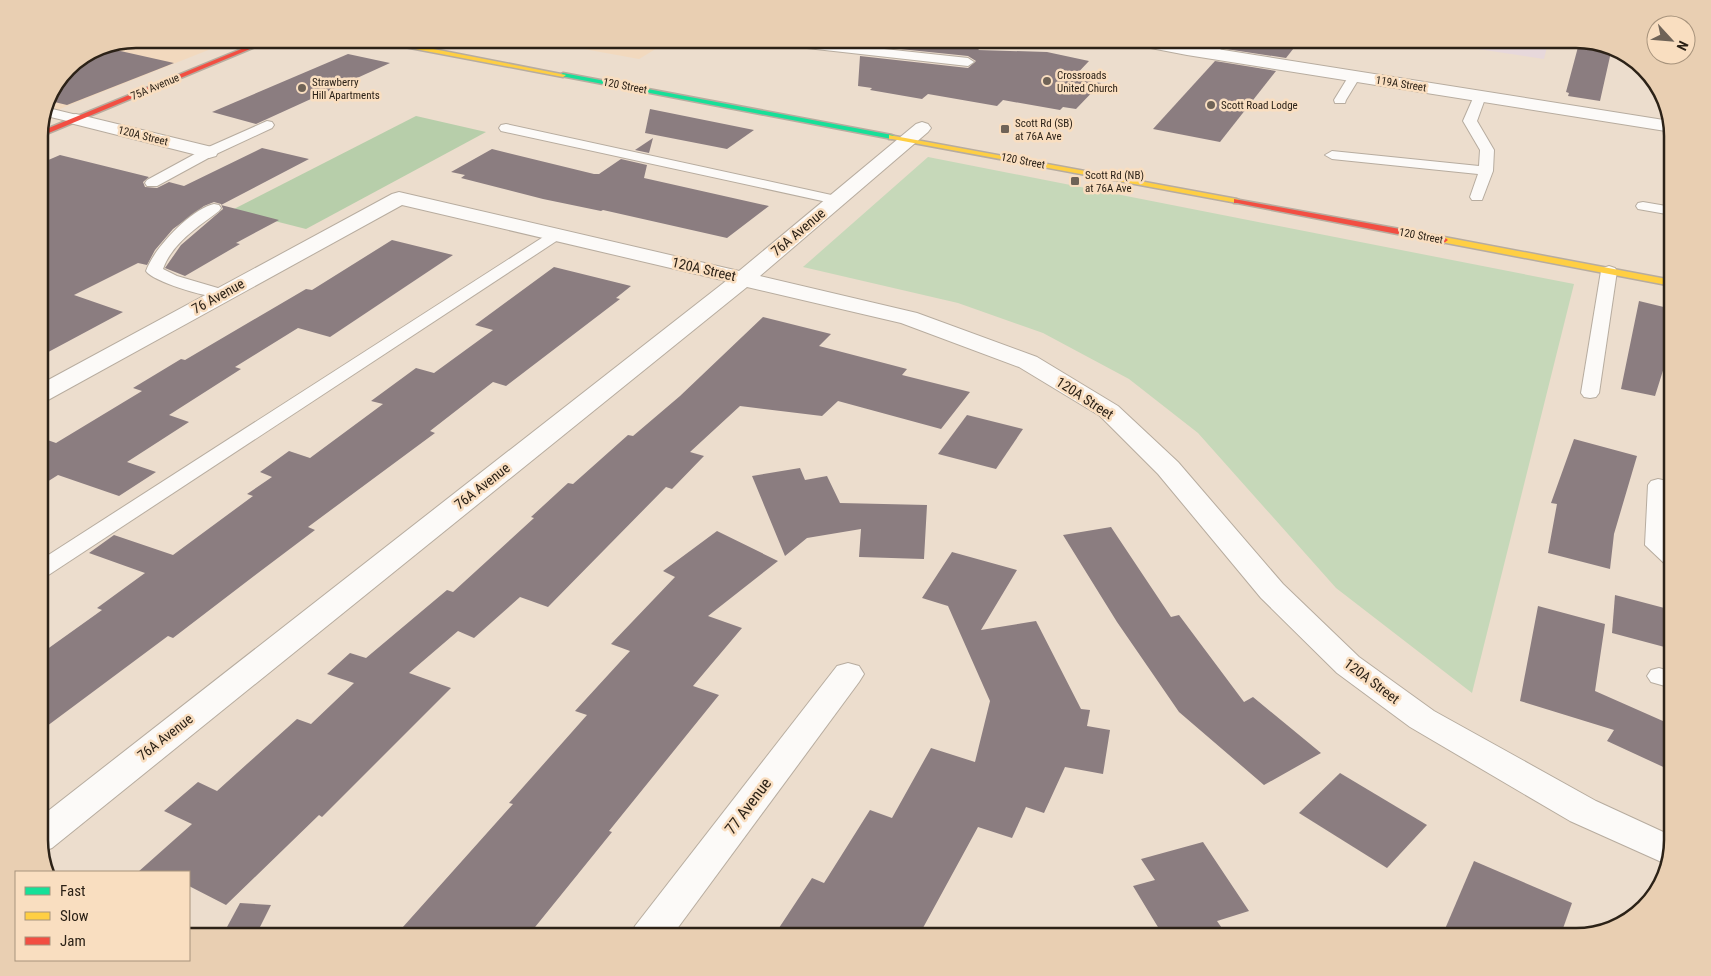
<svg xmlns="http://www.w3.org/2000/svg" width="1711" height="976" viewBox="0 0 1711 976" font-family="'Roboto Condensed',sans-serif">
<rect width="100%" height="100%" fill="#ecddcd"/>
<g fill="#f2d9be">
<polygon points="136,39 236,39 42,116 46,98 67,67 99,46"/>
<polygon points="529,39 672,39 639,59"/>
</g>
<polygon fill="#e7d8db" points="1411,39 1549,39 1544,59"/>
<polygon fill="#c6d8b9" points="928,157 1574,284 1472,693 1336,588 1198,433 1129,379 1043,333 958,303 803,267"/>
<polygon fill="#b7ceaa" points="416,116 486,132 306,229 232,210"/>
<g fill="#8b7d80">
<polygon points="862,39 991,39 978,50 1047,52 1089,61 1072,79 1101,83 1076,109 1063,107 1060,110 1003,100 997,106 928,94 922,99 870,90 872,88 858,86 860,56 968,68 976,61 968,56 861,45"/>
<polygon points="1235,39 1301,39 1286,58 1226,49"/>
<polygon points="98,46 174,63 67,105 46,100 67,67"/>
<polygon points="1578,47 1611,52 1600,101 1568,96 1569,93 1566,92"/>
<polygon points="348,54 390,63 256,124 212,112"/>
<polygon points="1215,61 1276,71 1220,142 1153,129"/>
<polygon points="650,109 754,130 727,149 645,133"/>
<polygon points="653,138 649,153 635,150"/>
<polygon points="262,148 309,159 221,205 279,220 236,243 240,244 185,276 165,268 181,245 223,209 221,204 214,202 204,206 173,229 155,250 147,265 138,263 74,295 123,312 39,357 39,164 60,155 149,177 143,182 145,187 157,188 169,182 184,186"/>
<polygon points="492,149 594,174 599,174 621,159 647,165 644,178 769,206 727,238 603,210 601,211 543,199 461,178 465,175 451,172"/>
<polygon points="392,240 453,255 330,337 298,328 235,367 241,369 169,415 189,422 127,462 156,472 119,496 58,475 39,487 39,437 56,443 142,391 133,388 181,359 185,360 306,289 312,290"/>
<polygon points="554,267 631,286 616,298 620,299 506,386 493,382 430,431 435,433 308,527 315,530 254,576 173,638 168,636 39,732 39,655 102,610 97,608 145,573 89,553 114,535 173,555 253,496 247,494 272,477 260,472 289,451 310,458 383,404 371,401 416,368 434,373 493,330 475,325"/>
<polygon points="1639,301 1672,309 1672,362 1666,361 1655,396 1621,389"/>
<polygon points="763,317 831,334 819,346 907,369 902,375 970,392 941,429 838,401 822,416 740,406 690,452 704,456 672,489 666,487 548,607 520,597 474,638 458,631 409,673 451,688 322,817 319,815 226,905 189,886 189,872 138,872 192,824 164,811 198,782 217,791 297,719 311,724 354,683 327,674 350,653 366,658 447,590 453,592 534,518 531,517 568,483 573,484 628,435 633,436 680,396"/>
<polygon points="967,415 1023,429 996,469 938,454"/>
<polygon points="1574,439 1637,456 1614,534 1610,569 1548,553 1557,504 1551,503"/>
<polygon points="800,468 805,480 827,476 840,503 927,505 924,559 859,557 861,529 807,538 785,556 752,476"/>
<polygon points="1111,527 1171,617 1179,615 1244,702 1253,697 1321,753 1264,785 1179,712 1117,622 1063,535"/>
<polygon points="717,531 778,561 708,616 742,628 693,686 719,695 609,831 612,832 527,937 394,937 513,804 509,803 587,715 575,711 630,651 611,644 675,577 663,571"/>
<polygon points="952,552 1017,570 981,630 1036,621 1081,709 1090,710 1087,726 1110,730 1103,774 1065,767 1044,813 1026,807 1012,838 978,827 918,937 773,937 812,878 824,883 870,810 892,818 931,748 975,762 990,701 948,606 922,598"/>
<polygon points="1615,595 1672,610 1672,649 1612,633"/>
<polygon points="1538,606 1605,624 1595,691 1672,725 1672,771 1607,741 1614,730 1520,701"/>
<polygon points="1340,773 1427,825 1387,868 1299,813"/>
<polygon points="1203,842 1249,911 1217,921 1228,937 1164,937 1133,886 1155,880 1141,859"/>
<polygon points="1474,861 1572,903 1560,937 1464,937 1445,929"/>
<polygon points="240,903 271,905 259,929 227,927"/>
</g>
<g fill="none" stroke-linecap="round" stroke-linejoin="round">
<g stroke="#b7ac9f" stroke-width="2">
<g id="lane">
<polygon points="756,39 791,39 968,58 974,62 968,66 762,43"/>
<polygon points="1210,39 1222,39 1223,42 1218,57 1214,58 1208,54"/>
<polygon points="1354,73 1360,77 1346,100 1345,103 1335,103 1334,100 1350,74"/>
<polygon points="1480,92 1486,96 1477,121 1494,150 1493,171 1482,200 1472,200 1470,197 1478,174 1332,159 1325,155 1332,151 1479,166 1480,150 1463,121 1474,96"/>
<polygon points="44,107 81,116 83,119 76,123 42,115"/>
<polygon points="267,121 272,122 274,125 272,128 214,155 157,186 147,186 145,183 147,180 204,149"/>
<polygon points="506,124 836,196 841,197 843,200 841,203 836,204 501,131 499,128 501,125"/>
<polygon points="1643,202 1672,207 1672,215 1638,209 1636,206 1638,203"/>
<path d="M214,204l5,1 2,3 -2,3c-21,16 -47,32 -56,58l14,7 51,15 2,3 -2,3c-13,4 -75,-15 -82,-26 8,-23 45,-62 68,-67z"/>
<polygon points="556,230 561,232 564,235 561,238 47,576 39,578 39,561 551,232"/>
<polygon points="1609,266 1615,268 1617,271 1599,393 1596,397 1590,398 1584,397 1581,393 1601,271 1603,268"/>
<polygon points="1658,479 1672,482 1672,494 1668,493 1667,543 1672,547 1672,565 1664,563 1645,545 1648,485 1651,481"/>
<polygon points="1659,668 1672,672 1672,688 1651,682 1647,676 1651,670"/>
</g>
</g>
<g stroke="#b7ac9f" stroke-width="2">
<g id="street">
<polygon points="1122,39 1154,39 1670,121 1672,132 1187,55 1130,44 1124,42"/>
<polygon points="76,114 216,148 218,152 216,156 209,158 70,123 67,119 70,115"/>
<polygon points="922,122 928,124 931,128 928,132 760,276 917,313 1037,357 1118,406 1178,462 1283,584 1359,657 1434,711 1596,801 1672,836 1666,864 1570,821 1410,727 1337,673 1261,598 1158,474 1100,416 1019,367 901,323 747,287 52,848 41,852 39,818 726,281 402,205 48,400 39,403 39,385 392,194 399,192 739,271 916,124"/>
<polygon points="848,663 859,666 864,674 859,682 671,937 630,937 635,926 837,666"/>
</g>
</g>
<g stroke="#b7ac9f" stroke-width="3">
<polygon id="fast" points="563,73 892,135 896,137 892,139 561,76 560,75"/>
</g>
<g stroke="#b7ac9f" stroke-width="3">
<g id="slow">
<polygon points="370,39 382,39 566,75 563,77 373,41"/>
<polygon points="889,135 1237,199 1241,201 1237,203 892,139 889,139"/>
<polygon points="1444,237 1672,280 1672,286 1441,242 1440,240"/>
</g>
</g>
<g stroke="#b7ac9f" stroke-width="3">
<g id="jam">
<polygon points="266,39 274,39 39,137 39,132"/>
<polygon points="1234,199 1444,237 1448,240 1444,243 1237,203 1234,203"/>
</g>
</g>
<use href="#lane" fill="#fcfaf8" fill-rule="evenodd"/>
<use href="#street" fill="#fcfaf8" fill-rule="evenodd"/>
<use href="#fast" fill="#16e098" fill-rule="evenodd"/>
<use href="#slow" fill="#ffcf43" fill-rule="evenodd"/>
<use href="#jam" fill="#f24e42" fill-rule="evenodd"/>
</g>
<g fill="#6f6357" stroke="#f9dec0" stroke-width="2">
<circle cx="1047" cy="81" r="5"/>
<circle cx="302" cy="88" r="5"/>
<circle cx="1211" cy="105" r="5"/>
<rect x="1000" y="124" width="10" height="10" rx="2.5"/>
<rect x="1070" y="176" width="10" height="10" rx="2.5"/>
</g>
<g text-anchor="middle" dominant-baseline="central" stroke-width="5" stroke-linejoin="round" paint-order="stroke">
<g font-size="11" fill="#2c2217" stroke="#f9dec0" text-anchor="start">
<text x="1057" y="75">Crossroads<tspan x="1057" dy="13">United Church</tspan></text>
<text x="312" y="82">Strawberry<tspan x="312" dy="13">Hill Apartments</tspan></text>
<text x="1221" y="105">Scott Road Lodge</text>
<text x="1015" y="123">Scott Rd (SB)<tspan x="1015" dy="13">at 76A Ave</tspan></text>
<text x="1085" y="175">Scott Rd (NB)<tspan x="1085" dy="13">at 76A Ave</tspan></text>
</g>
<g font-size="11" fill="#2c2217" stroke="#f9dec0">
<text transform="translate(1401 84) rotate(9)">119A Street</text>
<text transform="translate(625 86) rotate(11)">120 Street</text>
<text transform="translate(155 87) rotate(-23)">75A Avenue</text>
<text transform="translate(143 136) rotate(14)">120A Street</text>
<text transform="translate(1023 161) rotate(11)">120 Street</text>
<text transform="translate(1421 236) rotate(11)">120 Street</text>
</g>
<g font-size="14" fill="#2c2217" stroke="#f9dec0">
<text transform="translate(798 232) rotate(-40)">76A Avenue</text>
<text transform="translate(704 269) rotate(13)">120A Street</text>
<text transform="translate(218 296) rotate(-29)">76 Avenue</text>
<text transform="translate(1085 398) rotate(33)">120A Street</text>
<text transform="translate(482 486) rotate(-38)">76A Avenue</text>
<text transform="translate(1372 681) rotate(37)">120A Street</text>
<text transform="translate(165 737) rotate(-38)">76A Avenue</text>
</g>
<g font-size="16" fill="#2c2217" stroke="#f9dec0">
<text transform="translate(748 806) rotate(-53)">77 Avenue</text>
</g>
</g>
<path d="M0 0H1711V976H0ZM136 48H1576A88 88 0 0 1 1664 136V840A88 88 0 0 1 1576 928H136A88 88 0 0 1 48 840V136A88 88 0 0 1 136 48Z" fill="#e9cfb2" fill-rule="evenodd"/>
<path fill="none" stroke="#2c2217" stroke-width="2.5" d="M136 48H1576A88 88 0 0 1 1664 136V840A88 88 0 0 1 1576 928H136A88 88 0 0 1 48 840V136A88 88 0 0 1 136 48Z"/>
<rect x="15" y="871" width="175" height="90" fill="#f9dec0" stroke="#a7937c"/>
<rect x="25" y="887" width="25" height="8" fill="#16e098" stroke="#a7937c"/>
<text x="60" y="896" font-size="15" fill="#2c2217">Fast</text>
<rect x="25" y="912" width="25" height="8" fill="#ffcf43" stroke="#a7937c"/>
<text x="60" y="921" font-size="15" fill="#2c2217">Slow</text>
<rect x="25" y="937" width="25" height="8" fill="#f24e42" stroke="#a7937c"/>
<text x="60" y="946" font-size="15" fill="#2c2217">Jam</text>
<g transform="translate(1671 40) rotate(116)"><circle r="24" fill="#f9dec0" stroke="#a7937c"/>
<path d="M0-4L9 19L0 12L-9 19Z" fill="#6f6357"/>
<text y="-8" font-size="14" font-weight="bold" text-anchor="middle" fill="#2c2217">N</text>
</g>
</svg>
